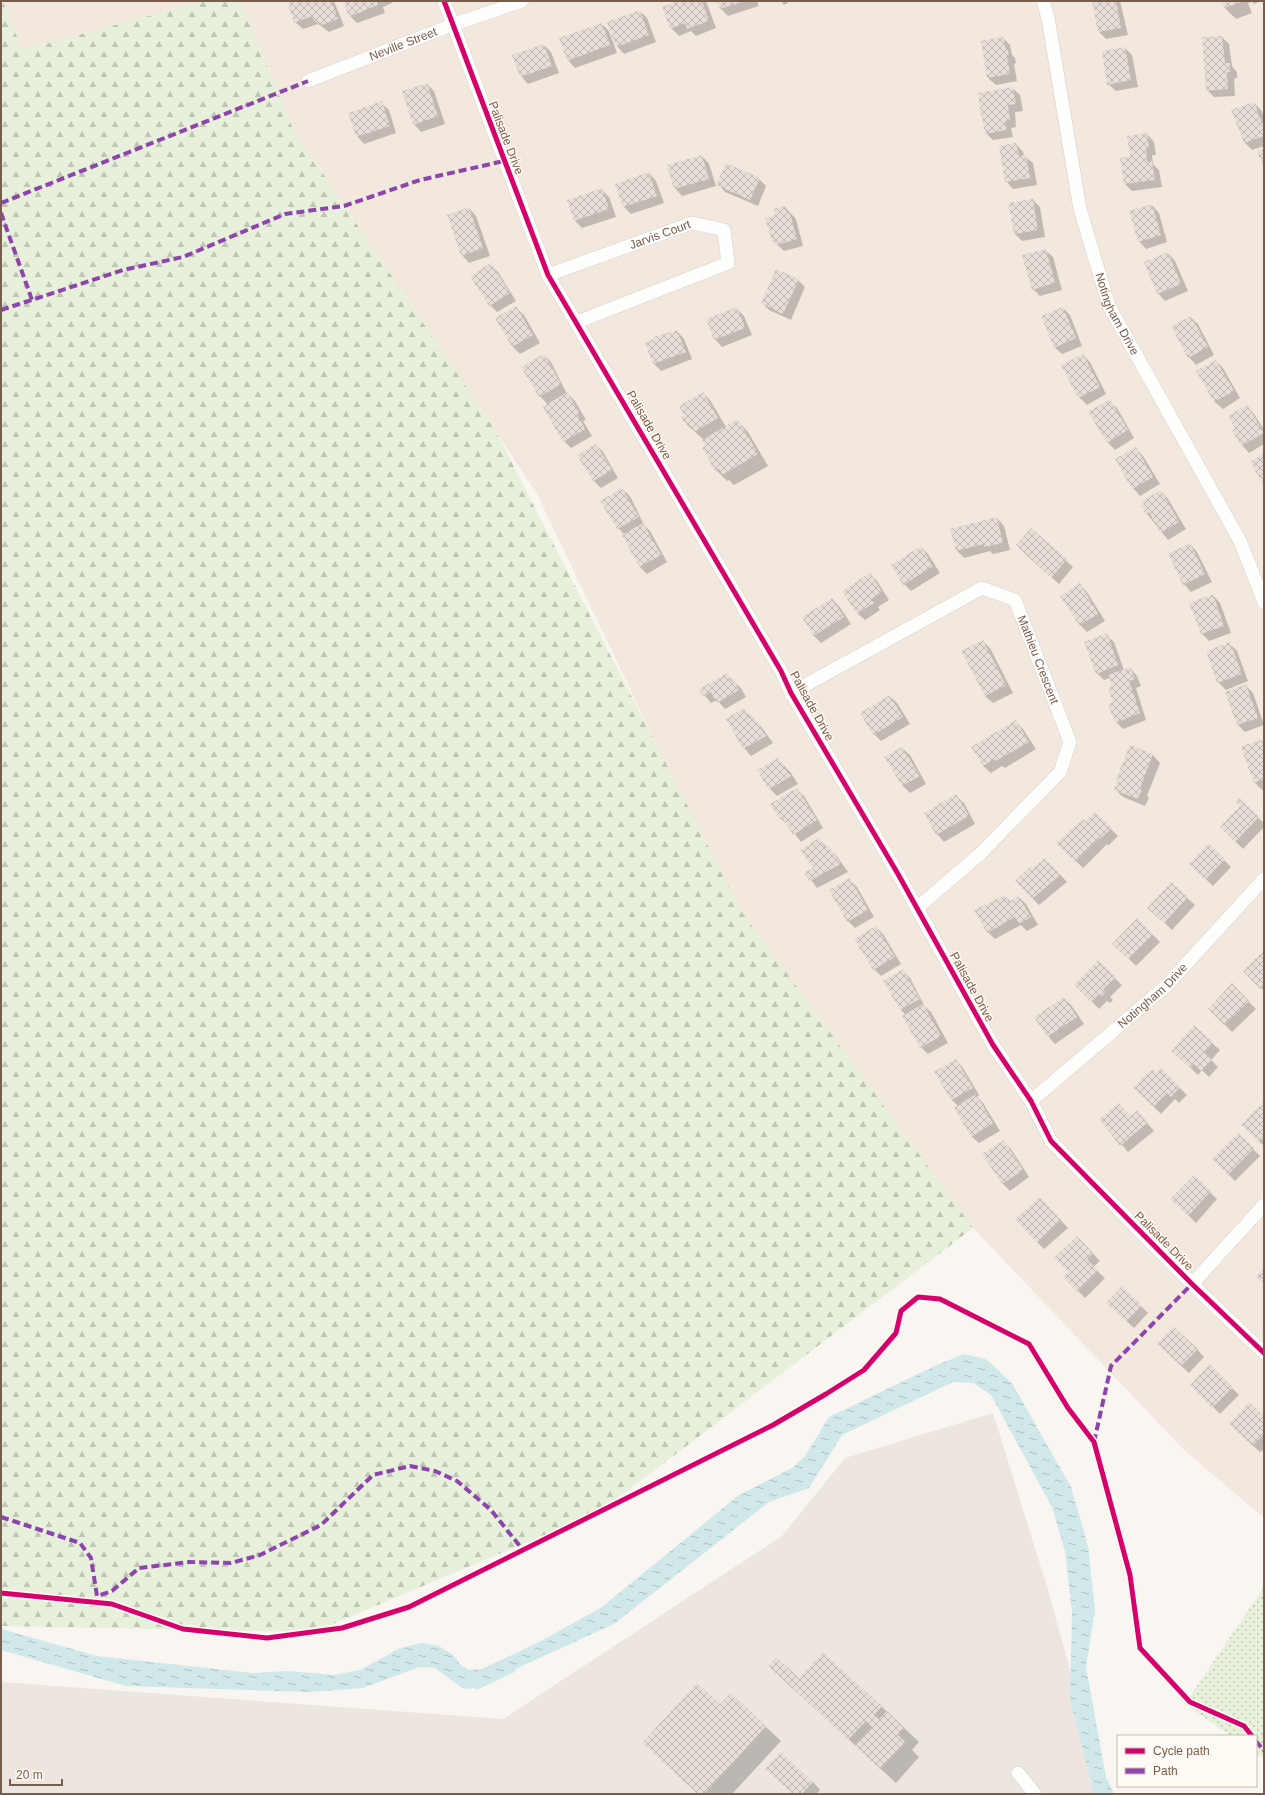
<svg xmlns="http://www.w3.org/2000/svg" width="1265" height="1795" viewBox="0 0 1265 1795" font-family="Arial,sans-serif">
<defs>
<pattern id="green-dots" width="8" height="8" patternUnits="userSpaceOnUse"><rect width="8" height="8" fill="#e7f0db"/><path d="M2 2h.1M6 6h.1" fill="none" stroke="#c0c6b4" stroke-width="1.8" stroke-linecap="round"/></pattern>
<pattern id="forest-firs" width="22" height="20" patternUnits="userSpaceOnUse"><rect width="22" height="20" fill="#e7f0db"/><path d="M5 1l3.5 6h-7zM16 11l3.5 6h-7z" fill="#c0c6b4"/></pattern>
<pattern id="water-ripples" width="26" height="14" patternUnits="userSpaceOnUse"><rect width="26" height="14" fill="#d0e8ea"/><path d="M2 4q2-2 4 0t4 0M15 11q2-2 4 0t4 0" fill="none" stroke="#aebfc0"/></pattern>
<pattern id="building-cross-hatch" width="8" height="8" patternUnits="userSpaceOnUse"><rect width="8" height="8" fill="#e6ded7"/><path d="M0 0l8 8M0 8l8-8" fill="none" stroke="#bfb7b1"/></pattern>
</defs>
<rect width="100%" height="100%" fill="#f9f5f0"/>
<g fill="#f2e8de">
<polygon points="3,1 205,1 22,50"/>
<polygon points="240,1 1264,1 1264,1518 1184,1450 973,1228 782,983 701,838 537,494 447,358 293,129"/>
</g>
<polygon fill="#ede5e0" points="993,1413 1049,1593 1104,1794 1,1794 1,1682 503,1719 782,1536 845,1458"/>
<polygon fill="url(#green-dots)" points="1264,1587 1264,1758 1256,1753 1256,1736 1231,1736 1185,1704"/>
<polygon fill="url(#forest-firs)" points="1,1 3,1 22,50 205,1 240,1 293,129 495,430 742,912 973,1228 601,1511 314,1632 1,1626"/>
<polygon fill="url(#water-ripples)" points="964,1354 986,1359 1012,1383 1071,1487 1088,1546 1095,1610 1086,1667 1106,1777 1114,1794 1094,1794 1070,1700 1072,1612 1065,1551 1052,1507 991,1395 973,1383 953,1382 842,1435 809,1488 769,1502 614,1624 471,1689 462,1688 435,1668 419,1667 363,1688 310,1692 126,1686 1,1650 1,1629 97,1656 253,1673 287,1671 334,1675 360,1670 400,1648 422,1643 439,1646 453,1655 461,1665 469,1670 482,1669 541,1641 602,1607 739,1495 792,1468 805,1456 829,1417 937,1365"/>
<g fill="#0003">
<polygon points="289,1 334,1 344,26 329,32 318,24 303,29 295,22"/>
<polygon points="344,1 391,1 392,3 383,7 385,13 357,23 350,16"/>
<polygon points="679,1 706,1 716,28 696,36 691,31 679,36 671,28"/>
<polygon points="718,1 757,1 759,6 728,16 721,9"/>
<polygon points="781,1 787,1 788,3 784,5"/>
<polygon points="1093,1 1120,1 1128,35 1106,39 1099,32"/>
<polygon points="1222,1 1261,1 1254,4 1252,2 1248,3 1252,13 1236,19 1225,8"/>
<polygon points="640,11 647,18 656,42 624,54 617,46"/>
<polygon points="602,24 609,31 617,53 575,68 568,60"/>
<polygon points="1222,37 1229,44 1232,66 1237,72 1237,78 1234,79 1235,96 1214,97 1207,90"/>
<polygon points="1003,38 1010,45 1012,55 1015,58 1016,63 1014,64 1017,81 996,85 988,78"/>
<polygon points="544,45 551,52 559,73 528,84 521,76"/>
<polygon points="1125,48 1132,55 1138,87 1116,91 1108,84"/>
<polygon points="427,84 434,91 445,124 421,132 414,124"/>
<polygon points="1012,88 1020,95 1023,111 1015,112 1016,127 1011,128 1013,137 993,140 986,133 982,117"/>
<polygon points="381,103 389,110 396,133 364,144 357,136"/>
<polygon points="1254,103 1261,110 1264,117 1264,146 1252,150 1245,143"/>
<polygon points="1147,134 1154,142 1156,155 1152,155 1153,164 1159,170 1162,187 1132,191 1125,184 1131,157"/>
<polygon points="1016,144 1023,152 1024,156 1033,163 1037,185 1013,189 1006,181"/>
<polygon points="702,156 709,164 716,186 682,196 675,188"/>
<polygon points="649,173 656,181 664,203 631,214 624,207 617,184"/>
<polygon points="759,179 766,186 758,206 725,192 718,184"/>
<polygon points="602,190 609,197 616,217 582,228 575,221"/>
<polygon points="1033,200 1040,207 1045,237 1022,241 1015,234"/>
<polygon points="1152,205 1159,213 1167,242 1146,249 1139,241"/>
<polygon points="785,207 796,219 803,246 784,251 772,240 776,216"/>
<polygon points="469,208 476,216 490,256 469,263 462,255"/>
<polygon points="1045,250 1053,257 1062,290 1040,296 1033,289"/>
<polygon points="1168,253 1175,261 1188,291 1165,301 1158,293"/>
<polygon points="491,265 498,272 516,301 497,312 490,305"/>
<polygon points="798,280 805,287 791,320 769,310 762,303"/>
<polygon points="516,308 524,315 540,343 520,354 513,347 497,319"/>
<polygon points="1063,308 1070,315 1082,346 1062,354 1054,347"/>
<polygon points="737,309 744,316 752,335 722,347 715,339"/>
<polygon points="1190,317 1198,324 1214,355 1196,365 1189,357"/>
<polygon points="677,331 684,339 692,359 661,371 654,364"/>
<polygon points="544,355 551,362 566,392 575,401 586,420 583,421 592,436 571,448 564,441 548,405 540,396"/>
<polygon points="1083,355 1090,362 1106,394 1087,405 1079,397"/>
<polygon points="1216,361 1223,368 1240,398 1223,409 1215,402 1198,372"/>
<polygon points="703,393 710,400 726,427 737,420 748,432 768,466 734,485 729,480 727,481 716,470 703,439 687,425 683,417"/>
<polygon points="1109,401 1117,408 1134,438 1115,450 1107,442"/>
<polygon points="1247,406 1254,414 1264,430 1264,444 1249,453 1242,445 1236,429"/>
<polygon points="596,445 603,452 618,478 601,488 594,481 578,455"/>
<polygon points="1136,448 1143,456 1160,484 1140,496 1133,488"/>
<polygon points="622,489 630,496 644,525 650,531 667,562 647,574 640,567 625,535 618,528"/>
<polygon points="1161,491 1168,499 1186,529 1168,540 1147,514"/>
<polygon points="997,518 1004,526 1010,550 993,554 990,551 964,558 956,550"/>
<polygon points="1031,529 1073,567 1059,584 1024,553"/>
<polygon points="1190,544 1197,552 1212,582 1191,592 1184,584"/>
<polygon points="921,547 928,554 940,573 911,591 904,584"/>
<polygon points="870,574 877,581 889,600 878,607 880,610 865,620 857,613"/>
<polygon points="1080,585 1087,592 1105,621 1087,632 1080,625 1062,596"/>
<polygon points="1213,595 1220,603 1231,633 1209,641 1202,634"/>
<polygon points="832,599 839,606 851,624 821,643 814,636 803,618"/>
<polygon points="1106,635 1114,642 1124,670 1130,668 1137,676 1141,686 1136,688 1146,720 1123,729 1116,722 1114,687 1110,678 1104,680 1097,673"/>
<polygon points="983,641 990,648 1013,693 993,703 985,696"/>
<polygon points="1230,644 1237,651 1248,681 1226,690 1218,682"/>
<polygon points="726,674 741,688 746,697 725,709 717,700 711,703 700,690"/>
<polygon points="1246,686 1253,693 1264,725 1245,732 1238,725"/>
<polygon points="890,696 897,703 910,724 881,741 874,734"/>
<polygon points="744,710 760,725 773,743 751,756 744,748"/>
<polygon points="1016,722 1023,729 1036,749 1005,768 1002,766 991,773 983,766 973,748"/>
<polygon points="1264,740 1264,789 1262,790 1255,783"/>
<polygon points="1130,746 1153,755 1160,763 1147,796 1149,798 1145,806 1123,797 1116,790"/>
<polygon points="902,748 910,755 926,784 910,793 903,786 885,758"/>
<polygon points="778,759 791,773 798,784 777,796 770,789"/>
<polygon points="796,789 804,796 823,828 801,842 788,825 780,818"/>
<polygon points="956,796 964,803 975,824 944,842 937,834 925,813"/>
<polygon points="1239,800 1264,823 1264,827 1243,849 1221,827 1241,806"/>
<polygon points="1095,813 1118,836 1108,846 1107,844 1083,868 1058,843 1085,823"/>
<polygon points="819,840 836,855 848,872 817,888 806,873 814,869"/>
<polygon points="1209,845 1231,867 1213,886 1190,864"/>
<polygon points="1052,866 1067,882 1039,905 1032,898 1033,869"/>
<polygon points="850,880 857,887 874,917 855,928 848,921"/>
<polygon points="1171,883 1195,905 1172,930 1149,908"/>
<polygon points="1005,896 1011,902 1019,897 1026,904 1038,925 1027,931 1021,925 995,939 988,932"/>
<polygon points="1137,919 1160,942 1136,966 1114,944"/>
<polygon points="876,927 883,934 901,964 881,976 874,969"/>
<polygon points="1264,951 1264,991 1244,971"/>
<polygon points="1098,962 1122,985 1110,997 1113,1000 1110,1003 1107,1001 1099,1009 1076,985"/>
<polygon points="903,971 910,978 925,1007 931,1012 948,1043 928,1054 921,1047 906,1015 901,1010 885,981"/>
<polygon points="1232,985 1256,1009 1232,1032 1209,1009"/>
<polygon points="1064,998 1071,1005 1084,1024 1055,1044 1048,1036"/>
<polygon points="1194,1027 1220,1050 1211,1060 1218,1067 1209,1077 1202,1070 1198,1075 1180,1058"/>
<polygon points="956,1060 963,1068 979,1095 977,1097 983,1103 1000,1131 979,1143 971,1136 958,1106 952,1100 935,1072"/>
<polygon points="1161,1070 1187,1095 1179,1103 1175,1099 1161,1114 1134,1088"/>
<polygon points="1264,1102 1264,1146 1242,1125"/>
<polygon points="1119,1105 1131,1117 1137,1111 1154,1131 1128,1152 1101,1119"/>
<polygon points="1238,1134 1260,1156 1235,1181 1213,1159"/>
<polygon points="1004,1142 1011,1149 1029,1177 1010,1191 1002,1183"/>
<polygon points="1194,1176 1217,1199 1196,1223 1172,1199"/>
<polygon points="1040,1198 1068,1228 1044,1249 1037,1242"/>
<polygon points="1077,1237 1100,1261 1093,1267 1105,1278 1085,1298 1064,1277 1070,1272"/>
<polygon points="1107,1303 1141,1306 1148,1313 1134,1328"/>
<polygon points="1197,1349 1204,1357 1189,1373 1165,1351"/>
<polygon points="1210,1366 1239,1395 1220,1414 1191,1385"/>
<polygon points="1264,1418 1264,1449 1260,1452 1237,1431"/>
<polygon points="769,1666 799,1679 881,1706 919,1742 912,1750 919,1757 896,1783"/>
<polygon points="731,1694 781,1741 732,1794 698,1794 659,1758 720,1705"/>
<polygon points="813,1782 820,1790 816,1794 794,1794"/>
</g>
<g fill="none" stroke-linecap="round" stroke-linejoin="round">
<polyline stroke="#d0e8ea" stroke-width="5" points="472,1683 477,1687 513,1670"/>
</g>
<g fill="url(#building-cross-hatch)">
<polygon points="287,1 331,1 338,19 321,25 314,21 312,16 294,23"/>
<polygon points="343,1 377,1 378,5 349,17"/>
<polygon points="678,1 702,1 709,21 687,29 685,23 670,29 662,7"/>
<polygon points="717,1 745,1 720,9"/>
<polygon points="1092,1 1116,1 1121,28 1098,32"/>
<polygon points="1221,1 1244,1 1224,8"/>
<polygon points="640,10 649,35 616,47 607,22"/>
<polygon points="602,23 610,45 567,61 559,38"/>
<polygon points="1222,36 1225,63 1230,63 1230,72 1227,72 1228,89 1206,91 1202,37"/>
<polygon points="1003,37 1006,50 1008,50 1009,56 1007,57 1010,74 987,78 981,41"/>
<polygon points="544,44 552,66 520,77 512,55"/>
<polygon points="1125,47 1131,80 1107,85 1102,51"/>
<polygon points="427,83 438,116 413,125 402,91"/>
<polygon points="1013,87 1016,104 1008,105 1010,120 1005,121 1006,130 985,134 982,117 981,117 978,93"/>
<polygon points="382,101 390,126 356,137 348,113"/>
<polygon points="1254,102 1262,123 1264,124 1264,136 1244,143 1231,110"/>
<polygon points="1147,133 1149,148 1146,148 1147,162 1152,161 1155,180 1124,184 1120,158 1130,156 1127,136"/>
<polygon points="1016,143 1019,156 1026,155 1030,178 1005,182 999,146"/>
<polygon points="1264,149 1264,169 1257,151"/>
<polygon points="702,155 709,179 674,189 667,165"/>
<polygon points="726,163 760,178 750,200 716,185"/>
<polygon points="649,172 657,196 623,207 615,184"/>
<polygon points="602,188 609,209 574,221 567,200"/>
<polygon points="1033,199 1038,230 1014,234 1008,203"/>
<polygon points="1152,204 1161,235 1138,242 1129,211"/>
<polygon points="785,206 786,211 789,210 797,239 776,245 774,240 772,241 765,218 775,215 773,209"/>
<polygon points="469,207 483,248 461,256 447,215"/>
<polygon points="1046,249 1055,283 1032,290 1022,255"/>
<polygon points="1168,252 1181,284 1157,294 1144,262"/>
<polygon points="491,263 510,293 489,306 470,276"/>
<polygon points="776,269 799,279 783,314 761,303"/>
<polygon points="516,306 533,335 512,347 495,318"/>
<polygon points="737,307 745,328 714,340 706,319"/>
<polygon points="1063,307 1076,338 1054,348 1041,316"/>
<polygon points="1191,316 1208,347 1188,358 1171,326"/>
<polygon points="677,330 686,352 653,364 645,343 654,339 654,337"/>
<polygon points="544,354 561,384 539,397 521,367"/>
<polygon points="1083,354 1100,387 1078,398 1061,365"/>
<polygon points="1216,360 1234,391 1214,402 1196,371"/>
<polygon points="567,392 579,413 577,414 585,429 563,442 543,407"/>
<polygon points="703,392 718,418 694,432 689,424 686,425 681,417 684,415 679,406"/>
<polygon points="1110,399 1128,430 1107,443 1088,412"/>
<polygon points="1247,405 1264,433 1241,446 1232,430 1235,428 1228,416"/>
<polygon points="738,419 758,454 722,475 719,469 715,471 702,448 705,446 702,440"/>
<polygon points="596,444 612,470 593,481 577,455"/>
<polygon points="1136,447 1153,477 1132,489 1115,459"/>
<polygon points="1264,453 1264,486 1250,462"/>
<polygon points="622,488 639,517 617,529 600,501"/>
<polygon points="1161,490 1179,522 1160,533 1149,512 1146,514 1141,506 1144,505 1142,501"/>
<polygon points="997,517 1003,543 984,547 984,544 956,551 950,529"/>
<polygon points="643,523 661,555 639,567 622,535"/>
<polygon points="1031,528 1067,559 1051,578 1016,545"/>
<polygon points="1190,543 1205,574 1183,585 1168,554"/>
<polygon points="921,546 933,566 903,585 891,565"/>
<polygon points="870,573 882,592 871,599 874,603 857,614 842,591"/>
<polygon points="1080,583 1098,614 1079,625 1060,596"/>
<polygon points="1213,594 1224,626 1201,634 1189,603"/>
<polygon points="832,598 844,617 813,636 802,617"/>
<polygon points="1107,633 1118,665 1096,674 1084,642"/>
<polygon points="983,640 1006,685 985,696 961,651"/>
<polygon points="1230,642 1242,674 1217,683 1206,651"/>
<polygon points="1130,667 1135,679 1129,681 1140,713 1115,723 1108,704 1113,702 1108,688 1112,686 1108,675"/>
<polygon points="727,673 731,681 734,680 739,690 717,703 711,692 703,696 699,689"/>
<polygon points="1246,684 1258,718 1237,725 1225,692"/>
<polygon points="890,695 903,717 873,735 860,713"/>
<polygon points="744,708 750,718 753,716 758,724 759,724 766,736 743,749 726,719"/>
<polygon points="1016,720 1029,742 996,761 995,759 983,766 971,747"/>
<polygon points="1264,739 1264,779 1254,783 1241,748 1243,748 1242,746"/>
<polygon points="1130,745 1153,754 1140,788 1142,789 1138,799 1114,790 1118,780 1116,779"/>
<polygon points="902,747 920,776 902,786 884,757"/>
<polygon points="778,758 791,776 769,790 757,770"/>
<polygon points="797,788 817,820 793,835 782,817 779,819 770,804"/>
<polygon points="956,794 969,816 936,835 924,813"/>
<polygon points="1239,798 1259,817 1235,842 1220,827 1240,806 1235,802"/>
<polygon points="1095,812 1112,828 1100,839 1099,838 1075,862 1056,843 1083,819 1085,821"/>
<polygon points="819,838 825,848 829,846 841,864 809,881 804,873 813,868 800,850"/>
<polygon points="1209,843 1225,859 1205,880 1189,864"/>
<polygon points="1045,858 1060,875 1032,899 1015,881 1031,866 1033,868"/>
<polygon points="850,878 868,910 847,922 829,890"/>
<polygon points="1171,882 1188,897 1164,923 1147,908"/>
<polygon points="1005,895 1009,902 1019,896 1031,917 1019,924 1015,917 987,933 974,910"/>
<polygon points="1137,918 1153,934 1128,959 1112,944"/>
<polygon points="876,926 895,957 873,970 854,939"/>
<polygon points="1264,950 1264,985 1260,989 1243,971"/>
<polygon points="1098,960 1116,977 1103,989 1106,992 1102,996 1099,994 1091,1002 1074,985"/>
<polygon points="903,969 920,999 900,1010 883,981"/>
<polygon points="1232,983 1249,1001 1224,1025 1208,1009"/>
<polygon points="1064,997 1077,1017 1047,1037 1034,1017"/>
<polygon points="923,1004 941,1036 920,1048 902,1016"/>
<polygon points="1194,1025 1213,1042 1204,1052 1212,1059 1201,1071 1194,1064 1190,1068 1171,1051"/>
<polygon points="956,1059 973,1088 951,1100 934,1072"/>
<polygon points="1161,1068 1180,1087 1171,1097 1167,1093 1153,1107 1133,1088 1148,1072 1149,1073 1153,1069 1156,1073"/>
<polygon points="976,1094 993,1123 971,1137 954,1108"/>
<polygon points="1264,1101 1264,1138 1259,1142 1241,1125"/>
<polygon points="1119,1103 1130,1116 1138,1110 1147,1123 1120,1146 1099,1119"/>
<polygon points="1238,1133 1254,1148 1228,1175 1212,1159"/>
<polygon points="1004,1140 1023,1170 1002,1184 982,1154"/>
<polygon points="1194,1175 1211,1191 1188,1216 1170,1199"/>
<polygon points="1040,1197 1061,1220 1037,1243 1015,1219"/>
<polygon points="1077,1236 1093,1253 1087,1259 1098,1271 1077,1292 1063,1277 1068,1272 1054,1258"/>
<polygon points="1264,1268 1264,1284 1256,1277"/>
<polygon points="1122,1286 1142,1305 1126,1322 1106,1303"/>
<polygon points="1173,1326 1198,1349 1181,1366 1157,1344"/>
<polygon points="1210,1364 1233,1387 1212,1408 1190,1385"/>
<polygon points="1249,1402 1264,1416 1264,1434 1252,1446 1229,1424"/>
<polygon points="823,1652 882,1706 874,1715 879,1719 887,1711 904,1727 898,1735 905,1742 880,1769 855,1746 872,1727 866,1721 848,1740 768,1666 776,1657 799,1678"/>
<polygon points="697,1683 720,1704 731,1693 766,1726 704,1794 698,1794 642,1743"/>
<polygon points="781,1752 813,1782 802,1794 793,1794 765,1769"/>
</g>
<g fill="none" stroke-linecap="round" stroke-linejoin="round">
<g stroke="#d7d1cb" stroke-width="14">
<g id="minor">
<polyline points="444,1 548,275 781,671 791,693 898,874 993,1045 1031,1101 1051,1141 1192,1284 1264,1353"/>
<path id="s1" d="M1043,1l5,17 32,191 29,97 131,235 24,61"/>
<path id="s2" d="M308,81l144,-56 70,-24"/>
<path id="s3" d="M548,275l144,-52 32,7 4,33 -151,59"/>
<path id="s4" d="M791,693l191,-105 33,12 55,142 -10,30 -80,82 -63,54"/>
<path id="s5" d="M1031,1101l135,-115 98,-107"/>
<polyline points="1192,1284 1264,1205"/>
<polyline points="1018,1773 1035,1794"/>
</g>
</g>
<use href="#minor" stroke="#fefefd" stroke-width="13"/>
<g stroke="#8e44ad" stroke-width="4" stroke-dasharray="8 4" stroke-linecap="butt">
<polyline points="1,203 308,81"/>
<polyline points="1,213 32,300"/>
<polyline points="1,310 123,270 183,257 285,214 344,206 420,180 504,161"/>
<polyline points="1094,1442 1111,1366 1192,1284"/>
<polyline points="1,1517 80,1543 91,1558 97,1596 112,1591 139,1568 190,1562 231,1563 260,1555 321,1525 373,1475 410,1466 435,1471 457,1481 491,1510 523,1550"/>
<polyline points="1256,1741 1264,1751"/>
</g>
<g stroke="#fffaf3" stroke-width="8">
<g id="cycleway">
<polyline points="444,1 548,275 781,671 791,693 898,874 993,1045 1031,1101 1051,1141 1192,1284 1264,1353"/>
<polyline points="1,1593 112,1604 183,1629 267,1638 342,1628 409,1607 773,1425 826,1394 864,1370 896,1333 901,1311 918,1297 940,1299 1029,1344 1068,1408 1094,1442 1130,1575 1140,1648 1190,1702 1244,1726 1252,1736"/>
</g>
</g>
<use href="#cycleway" stroke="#d6006c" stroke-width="5"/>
</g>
<g text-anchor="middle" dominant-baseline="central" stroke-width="3" stroke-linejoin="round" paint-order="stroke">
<g font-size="12" fill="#7a5c4d" stroke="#fffaf3">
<text stroke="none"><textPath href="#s2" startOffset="102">Neville Street</textPath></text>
<text transform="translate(506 138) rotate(69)">Palisade Drive</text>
<text stroke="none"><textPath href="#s3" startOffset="119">Jarvis Court</textPath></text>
<text stroke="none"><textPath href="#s1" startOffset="323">Notingham Drive</textPath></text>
<text transform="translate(649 425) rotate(60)">Palisade Drive</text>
<text stroke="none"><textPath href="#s4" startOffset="317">Mathieu Crescent</textPath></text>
<text transform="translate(812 706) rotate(61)">Palisade Drive</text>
<text transform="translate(972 987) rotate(61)">Palisade Drive</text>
<text stroke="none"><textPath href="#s5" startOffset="161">Notingham Drive</textPath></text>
<text transform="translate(1164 1241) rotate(45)">Palisade Drive</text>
</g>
</g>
<rect width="1265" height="1795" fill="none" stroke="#7a5c4d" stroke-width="4"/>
<rect x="1117" y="1735" width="140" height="52" fill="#fffaf3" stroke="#cabbb1"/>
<rect x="1125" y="1748" width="20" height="6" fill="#d6006c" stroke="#cabbb1"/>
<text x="1153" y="1755" font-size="12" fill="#7a5c4d">Cycle path</text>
<rect x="1125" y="1768" width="20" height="6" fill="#8e44ad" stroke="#cabbb1"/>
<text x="1153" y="1775" font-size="12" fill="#7a5c4d">Path</text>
<path d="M10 1779v6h52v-6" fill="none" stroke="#7a5c4d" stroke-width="2"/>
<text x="16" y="1779" font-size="12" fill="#7a5c4d" stroke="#fffaf3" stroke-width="3" paint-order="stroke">20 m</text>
</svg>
